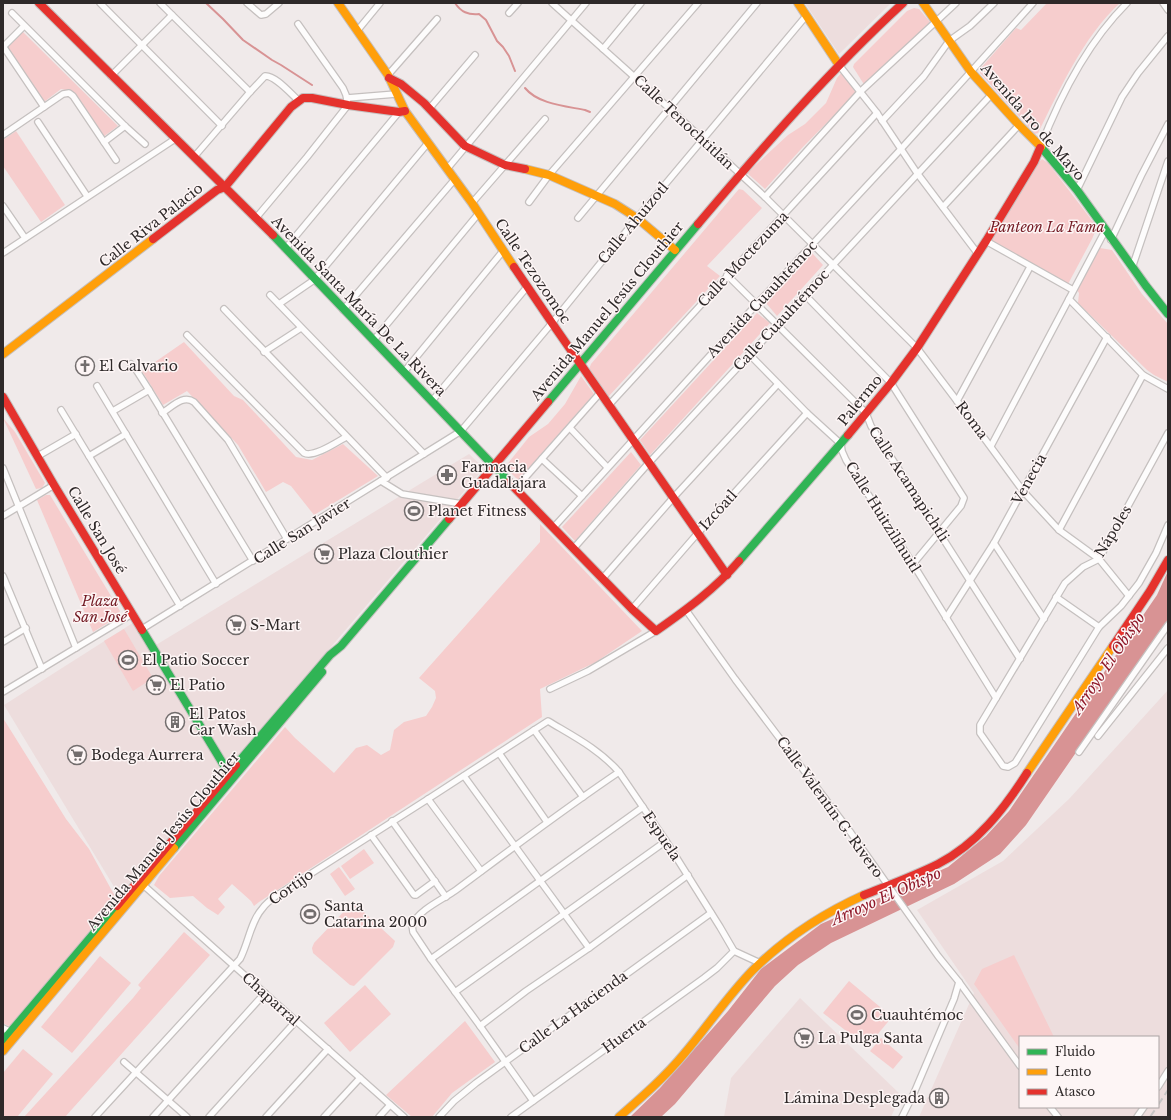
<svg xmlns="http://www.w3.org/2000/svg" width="1171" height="1120" viewBox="0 0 1171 1120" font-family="'Libre Baskerville',serif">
<rect width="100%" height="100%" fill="#f0eaea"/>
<g fill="#eddddd" fill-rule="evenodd">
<polygon points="805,3 891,3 839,54"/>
<polygon points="469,454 484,468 119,895 4,705 139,619 156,645"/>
<path d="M1168,690v427h-249l55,-124 -57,-83 86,-49 66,-62zM1020,1037h138v70h-138z"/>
<polygon points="800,998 901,1095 891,1117 724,1117 731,1078"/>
</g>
<g fill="#f6cdcd">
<path d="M1047,3h73c-37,34 -60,86 -82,130l-3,1 -55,-61v-4l36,-41 5,2z"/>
<polygon points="914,8 919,9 930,22 865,86 853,67 854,64 907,11"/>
<polygon points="23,32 118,126 103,137 74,93 70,91 61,89 44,102 41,100 8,47"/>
<polygon points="842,72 856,93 802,148 765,189 747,173 788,135 805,124 826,103 837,78"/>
<polygon points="16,131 65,205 41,222 3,166 3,140"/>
<polygon points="1042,159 1048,163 1097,227 1092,239 1067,286 990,241 1036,165"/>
<polygon points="739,189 743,190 762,208 707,266 720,276 608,397 589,369 591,364"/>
<polygon points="1100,248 1112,250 1142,294 1168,324 1168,382 1154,375 1147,370 1078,303 1079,293 1077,290"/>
<polygon points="812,253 823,265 777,316 766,303"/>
<polygon points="757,313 770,323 650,455 640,440"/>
<polygon points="184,342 234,396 243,400 296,457 312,460 343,444 378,476 314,515 291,486 283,482 266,492 238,445 187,391 163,405 142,371"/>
<polygon points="581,376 594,394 518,480 505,467 529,437 548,424 565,404"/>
<polygon points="3,418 15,432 45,483 42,488 36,489"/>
<polygon points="631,452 641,465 575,541 562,527"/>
<polygon points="46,495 50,495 120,611 116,618 93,632 37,500"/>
<polygon points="540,524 642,631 596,662 540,689 542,717 259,902 254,906 251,901 232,884 218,899 225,907 218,915 207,908 193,896 170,898 154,885 159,876 285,727 295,738 334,773 356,748 367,745 381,755 390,750 394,730 404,722 426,716 432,707 436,698 435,691 419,678 540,542"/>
<polygon points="124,629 153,678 133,691 104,641"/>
<polygon points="3,718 66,819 89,849 117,900 11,1025 8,1026 3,1023"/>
<polygon points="364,849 374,863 350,879 341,866"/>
<polygon points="339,867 355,889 345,896 330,874"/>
<polygon points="353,902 395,941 393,947 354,986 350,985 313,953 312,948 314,943"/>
<polygon points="184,932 210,955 65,1117 24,1117 133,998 141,988 138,985"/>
<polygon points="1014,955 1054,1037 1020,1037 1020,1049 974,984 982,969"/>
<polygon points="100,956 131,983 72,1053 41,1027"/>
<polygon points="849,981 892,1017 867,1047 823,1013"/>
<polygon points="365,985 391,1014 350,1052 324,1023"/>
<polygon points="465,1021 495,1062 452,1093 432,1117 412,1117 386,1095"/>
<polygon points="881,1038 903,1057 893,1069 870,1051"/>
<polygon points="23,1049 53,1074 17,1117 3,1117 3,1073"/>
</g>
<polygon fill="#d89394" points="1168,571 1168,619 1026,825 1000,854 954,884 831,943 798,965 775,986 675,1104 661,1117 630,1117 660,1088 728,1011 761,969 821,924 948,867 986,836 1009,811 1157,595"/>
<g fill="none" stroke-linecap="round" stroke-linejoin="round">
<g stroke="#d89394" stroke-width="2">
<polyline points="206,3 223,19 243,40 272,60 281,65 312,85"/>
<path d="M455,3c6,9 13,12 24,11l7,6 11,21 6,6 6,9 6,15"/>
<path d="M525,88c13,16 40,18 60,22l5,2"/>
</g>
<g stroke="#c5c0bf" stroke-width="8">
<g id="street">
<polyline points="100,3 222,126"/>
<polyline points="160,3 250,92"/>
<polyline points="247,3 261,15 266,14 279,3"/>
<polyline points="552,3 669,108 765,197 917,348 957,401 1023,491 1059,530 1099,559 1129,596"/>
<polyline points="1163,3 1168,10"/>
<polyline points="12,13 125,126 145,144"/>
<polyline points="509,13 518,3"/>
<polyline points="357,31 380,3"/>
<polyline points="3,46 44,107"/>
<polyline points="3,47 24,26"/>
<polyline points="603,49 641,3"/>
<polyline points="839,65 877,113 917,173 978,254"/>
<polyline points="388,75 437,19"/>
<polyline points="111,76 172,15"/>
<polyline points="347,98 396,94"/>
<polyline points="429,109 475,55"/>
<polyline points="882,121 924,76 949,41 970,26 994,3"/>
<polyline points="38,122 87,196"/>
<polyline points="3,135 63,94 69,93 73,96 116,160"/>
<polyline points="104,142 125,126"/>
<path d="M1040,148c20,-52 47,-105 87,-145"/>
<path d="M194,157l56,-65 15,-16c10,-1 26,18 34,25"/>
<polyline points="447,169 586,3"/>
<polyline points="1077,190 1122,97 1138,73 1168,36"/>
<polyline points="765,197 861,91 956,3"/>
<polyline points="529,202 549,175 698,3"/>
<polyline points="472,203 545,119"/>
<polyline points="3,206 25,238"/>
<polyline points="943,207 1019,125"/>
<polyline points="256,218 307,157 348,105 346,95 343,88 298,24"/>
<polyline points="578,218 757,3"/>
<polyline points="1111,240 1141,176 1168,124"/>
<polyline points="986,241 1073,290"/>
<polyline points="285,249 399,112"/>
<polyline points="3,253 175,139"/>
<polyline points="1132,268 1168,161"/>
<polyline points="727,275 866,413 871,426 1020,659"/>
<polyline points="270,295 424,454"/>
<polyline points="805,295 891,383 964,498 961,506 913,564"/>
<polyline points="1069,299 1143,375 1168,389"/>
<polyline points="279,304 314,280 428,143"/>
<polyline points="224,309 387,478"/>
<polyline points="343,310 455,179"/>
<path d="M187,335l117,118c10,5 33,-11 42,-16"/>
<polyline points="373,341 479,213"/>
<polyline points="264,352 301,328"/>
<polyline points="749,354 807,413 841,444 842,451 846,460 913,564 996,698"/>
<polyline points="131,364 135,368 149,390 253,561"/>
<polyline points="404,372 503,251"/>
<polyline points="97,386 216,584"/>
<polyline points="432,401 527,287"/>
<polyline points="957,401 1030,267"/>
<polyline points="609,405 877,113"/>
<polyline points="61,410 180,606"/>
<polyline points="113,411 149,390"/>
<path d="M162,413c10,-6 21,-19 32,-11l34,38 59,99"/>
<polyline points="570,428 607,467"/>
<polyline points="1168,433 1099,559 1083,567 1065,583 980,725 980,733 1003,766 1008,767 1015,763 1099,627 1121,606 1139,583 1156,553 1168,525"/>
<polyline points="991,446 1105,231"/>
<polyline points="38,456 76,434"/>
<polyline points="89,456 126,434"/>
<polyline points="542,459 582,496"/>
<polyline points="3,468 76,648"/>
<polyline points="381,481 402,494 462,504"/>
<polyline points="516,488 600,393"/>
<polyline points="3,516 54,485"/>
<polyline points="553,528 756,305 901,149 1033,3"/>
<polyline points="1059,530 1143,375"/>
<polyline points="994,543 1044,619"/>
<polyline points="574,548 646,466 991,95"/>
<polyline points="3,576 42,669"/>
<polyline points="603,578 673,498 778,384"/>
<polyline points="1056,597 1099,627"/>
<polyline points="632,609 697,534 807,413"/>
<polyline points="686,610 735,679 851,833 938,956 959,982 1020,1066"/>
<polyline points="946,618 994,543 1107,337"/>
<polyline points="142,629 461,431 552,323 637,218 806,16"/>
<polyline points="3,642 26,628"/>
<polyline points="550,689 588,671 656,631"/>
<polyline points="3,692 132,614"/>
<polyline points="534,730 583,797"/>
<polyline points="1098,736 1168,648"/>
<polyline points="1079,752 1168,625"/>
<polyline points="499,753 547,822"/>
<polyline points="464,776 589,948"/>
<polyline points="428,799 481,871"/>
<polyline points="392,821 446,897"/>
<polyline points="371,835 414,895 416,895 435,881"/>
<polyline points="141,883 404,1117"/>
<polyline points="431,959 643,807"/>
<polyline points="455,992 666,841"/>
<polyline points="480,1026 526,991 589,948 688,875"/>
<polyline points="3,1028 13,1033"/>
<polyline points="124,1062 187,1117"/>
<polyline points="1158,1087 1168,1071"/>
<path d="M533,1101l-53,-75 -49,-67 -18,-27 -1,-7c8,-16 30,-25 44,-35 54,-40 108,-81 163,-118"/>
<polyline points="1050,1107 1058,1117"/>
<path d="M95,1117l145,-158c8,-15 11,-38 22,-50 4,-6 11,-11 17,-15l149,-95 120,-78c25,15 51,28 71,51l47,69 54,86 14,24 26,12"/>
<polyline points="153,1117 265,993"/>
<polyline points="209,1117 296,1021"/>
<polyline points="266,1117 328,1049"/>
<polyline points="324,1117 360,1078"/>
<polyline points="379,1117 390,1105"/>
<polyline points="439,1117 454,1101 476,1083 711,913"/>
<polyline points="511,1117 704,978 717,968 734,951"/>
<polyline points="902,1117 914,1093 954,999 959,982"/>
<polyline points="1137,1117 1144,1107"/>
</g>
</g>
<g stroke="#c5c0bf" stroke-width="10">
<g id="fast">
<polyline points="1041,147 1077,190 1146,286 1168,314"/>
<polyline points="273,235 509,482"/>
<polyline points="548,402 698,224"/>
<polyline points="739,561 848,435"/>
<polyline points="142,630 231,777"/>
<polyline points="236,765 330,655 341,646 449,519"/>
<polyline points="174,848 322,672"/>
<polyline points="3,1041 117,906"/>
</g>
</g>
<g stroke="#c5c0bf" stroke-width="10">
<g id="slow">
<polyline points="338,3 388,75 405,111 472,203 514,267"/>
<polyline points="798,3 839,65"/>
<polyline points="923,3 971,72 1019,125 1041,147"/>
<polyline points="525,169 549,175 615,204 637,218 675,250"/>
<polyline points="3,354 153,239"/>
<polyline points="1027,773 1113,646"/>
<polyline points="3,1051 174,848"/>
<path d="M619,1117c23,-20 46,-40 65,-63 23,-27 43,-57 68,-83 33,-33 70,-57 112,-76"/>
</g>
</g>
<g stroke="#c5c0bf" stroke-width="10">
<g id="jam">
<polyline points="39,3 273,235"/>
<polyline points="389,78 401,84 424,103 465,146 505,165 525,169"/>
<path d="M698,224c65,-77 131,-153 205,-221"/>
<polyline points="153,239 217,190 225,187 291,107 303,98 312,98 348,105 399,112 405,111"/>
<polyline points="514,267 552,323 727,575"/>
<polyline points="3,397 54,485 142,630"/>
<polyline points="848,435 891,383 917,348 986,241 1034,162 1040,148"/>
<path d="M509,482l123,127 24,22c30,-21 59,-42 83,-70"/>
<polyline points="449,519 548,402"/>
<polyline points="1113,646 1150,591 1168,560"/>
<path d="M864,895c25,-10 50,-19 74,-31 39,-20 66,-55 89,-91"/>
<polyline points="117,906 236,765"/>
</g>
</g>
<use href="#street" stroke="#fdfcfc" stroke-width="5.5"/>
<use href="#fast" stroke="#30b455" stroke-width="8"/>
<use href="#slow" stroke="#ff9f0a" stroke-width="8"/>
<use href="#jam" stroke="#e5322d" stroke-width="8"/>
<g stroke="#c7c5c5" stroke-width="2" stroke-dasharray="8 4" stroke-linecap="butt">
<polyline points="1158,1105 1168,1090"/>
<polyline points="1150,1117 1157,1107"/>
</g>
</g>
<defs>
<g id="church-ring" transform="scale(1)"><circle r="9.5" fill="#fdf5f5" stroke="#726d6d" stroke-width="1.5"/><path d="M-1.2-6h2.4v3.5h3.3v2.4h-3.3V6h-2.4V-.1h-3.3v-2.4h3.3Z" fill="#726d6d"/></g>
<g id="pharmacy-ring" transform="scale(1)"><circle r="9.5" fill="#fdf5f5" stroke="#726d6d" stroke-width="1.5"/><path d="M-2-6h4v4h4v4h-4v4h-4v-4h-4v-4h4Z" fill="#726d6d"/></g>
<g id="stadium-ring" transform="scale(1)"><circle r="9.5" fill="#fdf5f5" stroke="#726d6d" stroke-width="1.5"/><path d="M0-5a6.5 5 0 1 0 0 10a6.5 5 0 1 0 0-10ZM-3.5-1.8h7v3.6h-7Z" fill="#726d6d"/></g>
<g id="supermarket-ring" transform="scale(1)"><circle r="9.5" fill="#fdf5f5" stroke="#726d6d" stroke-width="1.5"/><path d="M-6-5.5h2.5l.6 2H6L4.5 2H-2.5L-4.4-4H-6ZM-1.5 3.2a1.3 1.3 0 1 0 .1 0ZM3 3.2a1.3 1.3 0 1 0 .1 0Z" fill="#726d6d"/></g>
<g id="building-ring" transform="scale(1)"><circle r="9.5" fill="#fdf5f5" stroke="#726d6d" stroke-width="1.5"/><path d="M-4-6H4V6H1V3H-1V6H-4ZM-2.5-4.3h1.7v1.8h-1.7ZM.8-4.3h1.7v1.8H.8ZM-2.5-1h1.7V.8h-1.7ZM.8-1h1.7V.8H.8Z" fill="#726d6d"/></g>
</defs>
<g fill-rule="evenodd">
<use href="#church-ring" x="85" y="366"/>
<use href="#pharmacy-ring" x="447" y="475"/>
<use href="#stadium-ring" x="414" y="511"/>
<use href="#supermarket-ring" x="324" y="554"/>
<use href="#supermarket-ring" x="236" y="625"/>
<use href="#stadium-ring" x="128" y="660"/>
<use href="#supermarket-ring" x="156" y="685"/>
<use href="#building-ring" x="175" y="722"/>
<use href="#supermarket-ring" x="77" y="755"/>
<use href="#stadium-ring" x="310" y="914"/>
<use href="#stadium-ring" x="857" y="1015"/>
<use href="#supermarket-ring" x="804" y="1038"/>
<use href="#building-ring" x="939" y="1098"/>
</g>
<g text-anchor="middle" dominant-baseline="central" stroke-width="3" stroke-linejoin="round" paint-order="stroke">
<g font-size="14" fill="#2e2929" stroke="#fdf5f5">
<text transform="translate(684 122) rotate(43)">Calle Tenochtitlán</text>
<text transform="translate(1033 122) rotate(49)">Avenida 1ro de Mayo</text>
<text transform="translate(633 223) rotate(-50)">Calle Ahuízotl</text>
<text transform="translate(151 225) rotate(-38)">Calle Riva Palacio</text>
<text transform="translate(743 259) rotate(-47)">Calle Moctezuma</text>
<text transform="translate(533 271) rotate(56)">Calle Tezozomoc</text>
<text transform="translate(762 299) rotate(-47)">Avenida Cuauhtémoc</text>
<text transform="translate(359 306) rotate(46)">Avenida Santa María De La Rivera</text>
<text transform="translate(607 311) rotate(-50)">Avenida Manuel Jesús Clouthier</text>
<text transform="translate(781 320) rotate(-47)">Calle Cuauhtémoc</text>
<text transform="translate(860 400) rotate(-51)">Palermo</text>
<text transform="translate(972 420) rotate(53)">Roma</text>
<text transform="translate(1029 479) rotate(-61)">Venecia</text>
<text transform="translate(909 484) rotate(57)">Calle Acamapichtli</text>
<text transform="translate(718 510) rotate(-48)">Izcóatl</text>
<text transform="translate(883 517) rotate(58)">Calle Huitzilíhuitl</text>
<text transform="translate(97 530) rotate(59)">Calle San José</text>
<text transform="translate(302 531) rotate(-32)">Calle San Javier</text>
<text transform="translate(1113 531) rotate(-59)">Nápoles</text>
<text transform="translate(830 807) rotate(54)">Calle Valentín G. Rivero</text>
<text transform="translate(662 836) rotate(56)">Espuela</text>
<text transform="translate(163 841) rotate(-50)">Avenida Manuel Jesús Clouthier</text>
<text transform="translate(291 887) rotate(-35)">Cortijo</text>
<text transform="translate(271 999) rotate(42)">Chaparral</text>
<text transform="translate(573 1012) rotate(-36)">Calle La Hacienda</text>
<text transform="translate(624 1035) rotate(-36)">Huerta</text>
</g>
<g font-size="14" font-style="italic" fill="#731a23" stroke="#fdf5f5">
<text x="1047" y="227">Panteon La Fama</text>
<text x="100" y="601">Plaza<tspan x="100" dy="16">San José</tspan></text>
</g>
<g font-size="14" fill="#2e2929" stroke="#fdf5f5" text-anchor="start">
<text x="99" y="366">El Calvario</text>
<text x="461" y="467">Farmacia<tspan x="461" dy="16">Guadalajara</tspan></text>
<text x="428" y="511">Planet Fitness</text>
<text x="338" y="554">Plaza Clouthier</text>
<text x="250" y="625">S-Mart</text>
<text x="142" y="660">El Patio Soccer</text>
<text x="170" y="685">El Patio</text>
<text x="189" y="714">El Patos<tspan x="189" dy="16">Car Wash</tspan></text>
<text x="91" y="755">Bodega Aurrera</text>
<text x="324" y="906">Santa<tspan x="324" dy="16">Catarina 2000</tspan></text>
<text x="871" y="1015">Cuauhtémoc</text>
<text x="818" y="1038">La Pulga Santa</text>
<text x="925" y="1098" text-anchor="end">Lámina Desplegada</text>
</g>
<g font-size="15" font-style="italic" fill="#8f1829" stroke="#fdf5f5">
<text transform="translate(1108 663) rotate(-56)">Arroyo El Obispo</text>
<text transform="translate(886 896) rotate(-24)">Arroyo El Obispo</text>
</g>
</g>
<rect width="1171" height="1120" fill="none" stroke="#2e2929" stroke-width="8"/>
<rect x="1019" y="1036" width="140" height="72" fill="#fdf5f5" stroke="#aaa3a3"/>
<rect x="1027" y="1049" width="20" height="6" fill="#30b455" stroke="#aaa3a3"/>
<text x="1055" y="1056" font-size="12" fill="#2e2929">Fluido</text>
<rect x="1027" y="1069" width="20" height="6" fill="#ff9f0a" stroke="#aaa3a3"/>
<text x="1055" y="1076" font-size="12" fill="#2e2929">Lento</text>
<rect x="1027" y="1089" width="20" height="6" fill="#e5322d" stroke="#aaa3a3"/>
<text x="1055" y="1096" font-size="12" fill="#2e2929">Atasco</text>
</svg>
